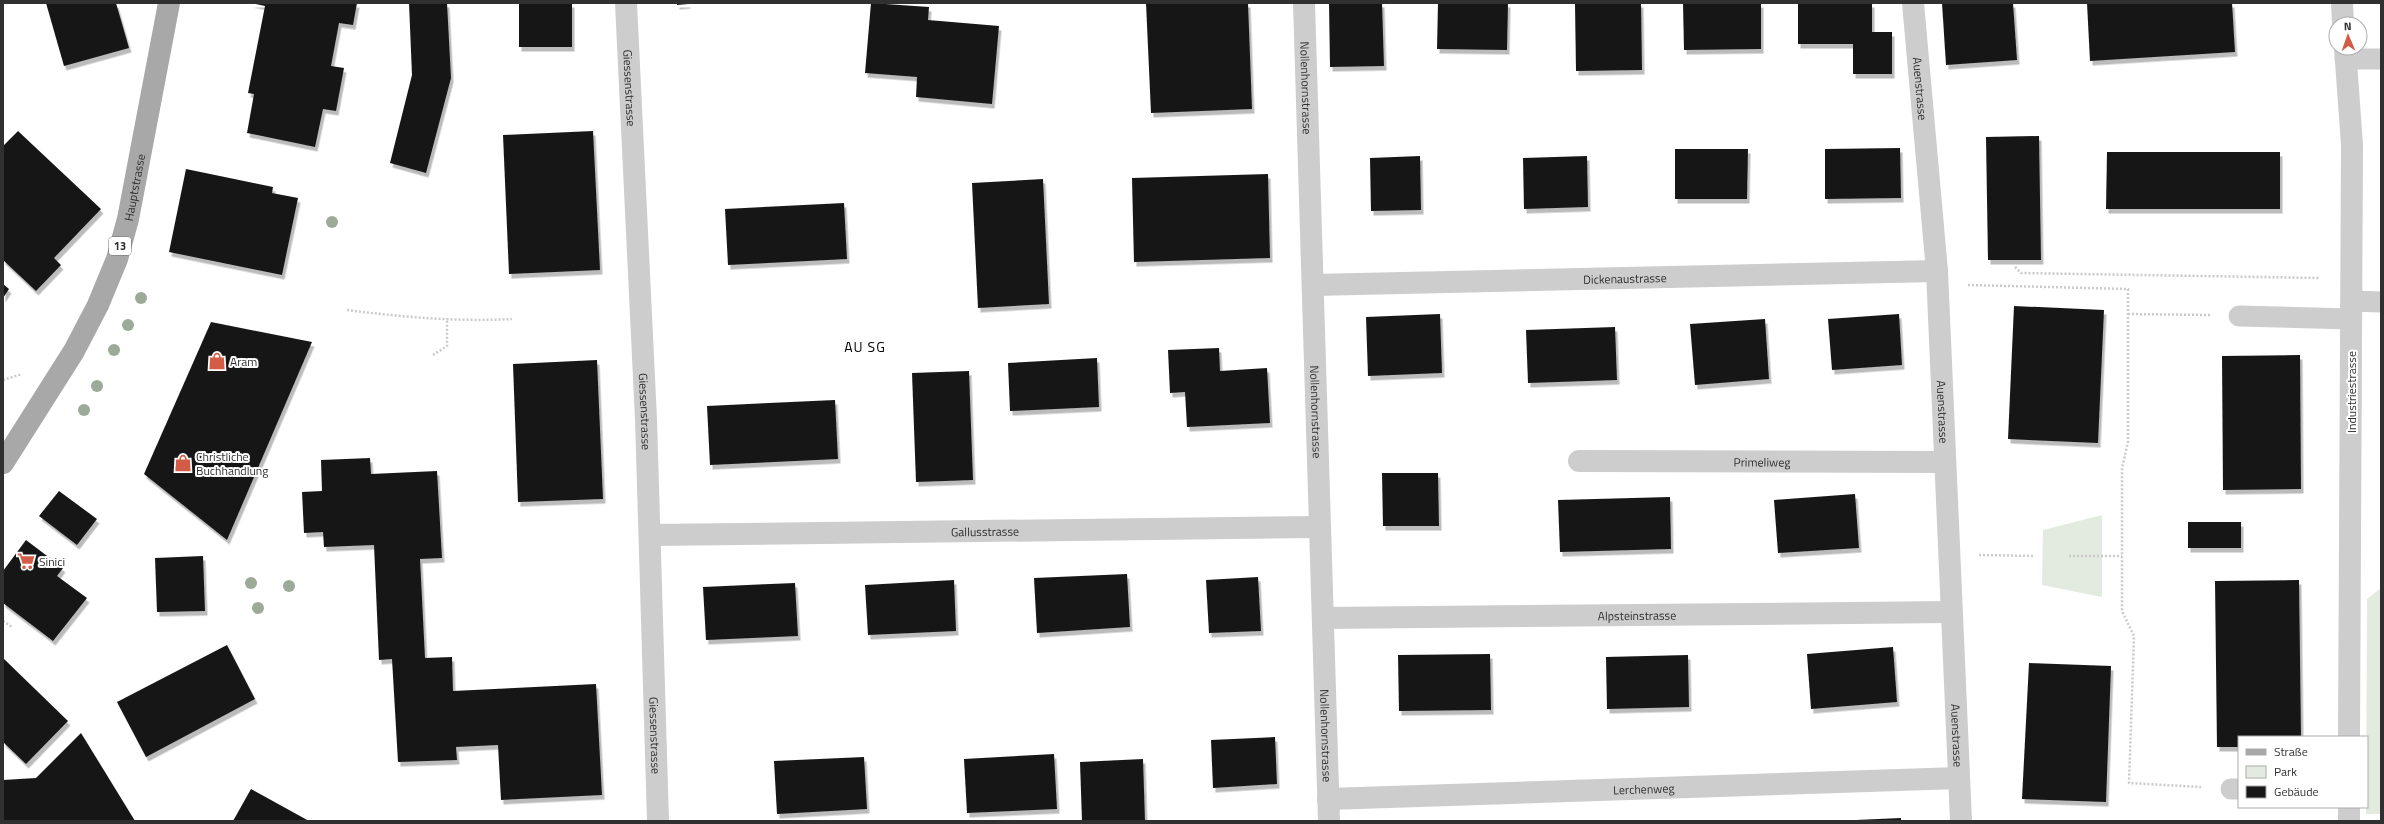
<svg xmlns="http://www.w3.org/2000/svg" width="2384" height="824" viewBox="0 0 2384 824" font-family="'Titillium Web',sans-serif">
<defs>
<filter id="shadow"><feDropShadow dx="2.5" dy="4.5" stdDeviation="0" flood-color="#0004"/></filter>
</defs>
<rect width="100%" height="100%" fill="#fff"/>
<g fill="#e3ebe0">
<polygon points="2102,515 2102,597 2042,585 2043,530"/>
<polygon points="2381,588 2381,814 2366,814 2367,599"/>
</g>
<g fill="#171717" filter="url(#shadow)">
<polygon points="46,3 116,3 129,48 64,66"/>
<polygon points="251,3 357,3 353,25 339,23 331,66 344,68 336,111 323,109 315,147 247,133 254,94 248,93 265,6"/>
<polygon points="409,3 447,3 451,78 426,173 390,163 412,75"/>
<rect x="519" y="3" width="53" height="44"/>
<polygon points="677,3 688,3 688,4 677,5"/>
<polygon points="871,3 929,7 928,20 999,26 992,104 916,97 917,77 865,73"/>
<polygon points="1146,3 1248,3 1252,109 1151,113"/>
<polygon points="1329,3 1382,3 1384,66 1330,67"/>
<polygon points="1438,3 1508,3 1507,50 1437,49"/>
<polygon points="1630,3 1641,3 1642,70 1576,71 1575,4"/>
<polygon points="1683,3 1761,3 1761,49 1684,50"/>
<polygon points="1798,3 1872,3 1872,32 1892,32 1892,74 1853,74 1853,44 1798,44"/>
<polygon points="1942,3 2013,3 2017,60 1946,65"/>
<polygon points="2087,3 2232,3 2235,52 2090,61"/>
<polygon points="18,131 101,209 54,258 61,265 36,291 3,260 3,146"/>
<polygon points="593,131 600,270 509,274 503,135"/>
<polygon points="2039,136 2041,260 1988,260 1986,137"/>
<polygon points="1900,148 1901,198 1825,199 1825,149"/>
<polygon points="1675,149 1748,149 1747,199 1675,199"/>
<polygon points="2107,152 2280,152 2280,209 2106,209"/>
<polygon points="1420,156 1421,210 1371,211 1370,158"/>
<polygon points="1587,156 1588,207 1524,209 1523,158"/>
<polygon points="186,169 273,187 272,193 298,198 282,275 169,252"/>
<polygon points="1268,174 1270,258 1134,262 1132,178"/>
<polygon points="1043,179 1049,304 978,308 972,183"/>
<polygon points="844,203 847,259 728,265 725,209"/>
<polygon points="3,284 9,289 3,298"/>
<polygon points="2014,306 2104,310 2098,443 2008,439"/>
<polygon points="1440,314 1442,373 1368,376 1366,317"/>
<polygon points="1899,314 1902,365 1832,370 1828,319"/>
<polygon points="1765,319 1769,379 1695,385 1690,324"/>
<polygon points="211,322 312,342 227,540 144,474"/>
<polygon points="1615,327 1617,380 1528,383 1526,330"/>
<polygon points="1219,348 1220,371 1267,368 1270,423 1187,427 1185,392 1170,393 1168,350"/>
<polygon points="2300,355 2301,489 2223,490 2222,356"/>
<polygon points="1097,358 1099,407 1010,411 1008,363"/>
<polygon points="597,360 603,499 518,502 513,364"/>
<polygon points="969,371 973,480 916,482 912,373"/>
<polygon points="835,400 838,459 710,465 707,406"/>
<polygon points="370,458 371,474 437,471 442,558 420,559 425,658 452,657 453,691 596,684 602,795 501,800 498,745 456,747 457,760 398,762 392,659 379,660 374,545 324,547 323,532 304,533 302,492 322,491 321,460"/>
<polygon points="1382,473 1438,473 1439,526 1383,526"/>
<polygon points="59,491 97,519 77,545 39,516"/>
<polygon points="1855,494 1859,548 1778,553 1774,500"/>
<polygon points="1670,497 1671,549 1560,552 1558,500"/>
<rect x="2188" y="522" width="53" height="26"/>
<polygon points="26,540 63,568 57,576 87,598 53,641 3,603 3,571"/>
<polygon points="203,556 205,611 157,612 155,558"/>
<polygon points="1127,574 1130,627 1037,633 1034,578"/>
<polygon points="1258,577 1261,631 1209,633 1206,580"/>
<polygon points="954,580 956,631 868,635 865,585"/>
<polygon points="2299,580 2301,737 2239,737 2239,747 2217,747 2215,581"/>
<polygon points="795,583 798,636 706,640 703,587"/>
<polygon points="227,645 255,699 146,757 117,702"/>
<polygon points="1893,647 1897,702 1811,709 1807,654"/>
<polygon points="1490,654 1491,710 1399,711 1398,655"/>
<polygon points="1688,655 1689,707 1607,709 1606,657"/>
<polygon points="3,658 68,721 26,764 3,742"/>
<polygon points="2029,663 2111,666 2106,802 2022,799"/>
<polygon points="81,733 135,821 3,821 3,780 36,778"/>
<polygon points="1275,737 1277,784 1213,788 1211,740"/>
<polygon points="1054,754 1057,809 967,813 964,759"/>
<polygon points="864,757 867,809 777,814 774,761"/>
<polygon points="1143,759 1145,821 1082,821 1080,762"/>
<polygon points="251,789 309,821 233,821"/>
<polygon points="1901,818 1901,821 1856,821 1856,820"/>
</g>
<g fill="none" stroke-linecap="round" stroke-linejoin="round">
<g stroke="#cacaca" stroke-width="2.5" stroke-dasharray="2 2" stroke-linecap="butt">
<polyline points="2015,267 2021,273 2320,278"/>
<polyline points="1968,285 2128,289 2128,442 2122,468 2122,611 2134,636 2129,783 2201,787"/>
<path d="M347,310c55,7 110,12 165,9"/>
<polyline points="2128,314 2210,315"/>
<polyline points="433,355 447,346 447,318"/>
<polyline points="3,380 22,374"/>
<polyline points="1979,555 2035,556"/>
<polyline points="2069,556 2122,556"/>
<polyline points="3,621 12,627"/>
</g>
<g stroke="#cdcdcd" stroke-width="21">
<polyline points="2345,59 2381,59"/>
<polyline points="2351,301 2381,302"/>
<polyline points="2239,316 2351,319"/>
<polyline points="2231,789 2239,789"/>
</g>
<g stroke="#cdcdcd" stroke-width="22">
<path id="s1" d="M626,3l20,416 12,402"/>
<path id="s2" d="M1304,3l25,818"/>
<path id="s3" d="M1913,3l24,268 24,550"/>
<polyline points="2342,3 2343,24"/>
<polyline points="2345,48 2352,145 2349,737"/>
<path id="s4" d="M1313,285l624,-14"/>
<path id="s5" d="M1579,461l366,1"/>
<path id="s6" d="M650,535l670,-8"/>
<path id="s7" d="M1323,618l628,-6"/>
<path id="s8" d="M1328,799l631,-21"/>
<polyline points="2349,821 2349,807"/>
</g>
<path stroke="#a8a8a8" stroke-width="22" id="s9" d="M3,463l71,-112 24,-46 19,-46 11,-40 41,-216"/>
</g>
<g fill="#9cab97">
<circle cx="332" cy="222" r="6"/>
<circle cx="141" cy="298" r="6"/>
<circle cx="128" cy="325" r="6"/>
<circle cx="114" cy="350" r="6"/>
<circle cx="97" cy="386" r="6"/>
<circle cx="84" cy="410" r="6"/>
<circle cx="251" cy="583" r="6"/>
<circle cx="289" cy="586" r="6"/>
<circle cx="258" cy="608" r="6"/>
</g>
<defs>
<g id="shop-bare" transform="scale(1.38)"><path d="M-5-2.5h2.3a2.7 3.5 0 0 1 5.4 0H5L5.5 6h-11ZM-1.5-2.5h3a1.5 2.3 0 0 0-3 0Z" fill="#d35c46" stroke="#fff" stroke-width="2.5" paint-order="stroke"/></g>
<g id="supermarket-bare" transform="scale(1.38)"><path d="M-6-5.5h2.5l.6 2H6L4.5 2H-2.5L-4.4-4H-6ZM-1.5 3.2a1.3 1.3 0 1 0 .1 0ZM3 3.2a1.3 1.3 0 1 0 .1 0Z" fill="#d35c46" stroke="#fff" stroke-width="2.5" paint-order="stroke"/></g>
</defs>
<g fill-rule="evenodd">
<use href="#shop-bare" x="217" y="361"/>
<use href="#shop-bare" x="183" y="463"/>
<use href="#supermarket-bare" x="26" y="561"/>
</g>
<g text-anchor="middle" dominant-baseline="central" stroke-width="4" stroke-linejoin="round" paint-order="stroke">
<rect fill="#fff" stroke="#6e6e6e" stroke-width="1" x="109" y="237" width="22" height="18" rx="3"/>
<g font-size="11" font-weight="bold" fill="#303030">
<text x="120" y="246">13</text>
</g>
<g font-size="12" fill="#303030" stroke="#fff">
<text stroke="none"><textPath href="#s1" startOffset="85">Giessenstrasse</textPath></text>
<text stroke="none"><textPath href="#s2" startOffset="85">Nollenhornstrasse</textPath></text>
<text stroke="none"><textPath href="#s3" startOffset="86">Auenstrasse</textPath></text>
<text stroke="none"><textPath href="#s9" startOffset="308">Hauptstrasse</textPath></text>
<text stroke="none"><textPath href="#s4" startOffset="312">Dickenaustrasse</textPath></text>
<text transform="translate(2351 392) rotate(-90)">Industriestrasse</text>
<text stroke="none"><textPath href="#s1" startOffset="409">Giessenstrasse</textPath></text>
<text stroke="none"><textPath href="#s2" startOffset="409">Nollenhornstrasse</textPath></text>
<text stroke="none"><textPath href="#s3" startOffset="410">Auenstrasse</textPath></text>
<text stroke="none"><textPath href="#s5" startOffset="183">Primeliweg</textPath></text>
<text stroke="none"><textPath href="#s6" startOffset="335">Gallusstrasse</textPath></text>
<text stroke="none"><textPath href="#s7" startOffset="314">Alpsteinstrasse</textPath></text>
<text stroke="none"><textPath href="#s3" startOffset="734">Auenstrasse</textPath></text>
<text stroke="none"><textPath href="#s1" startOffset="733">Giessenstrasse</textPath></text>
<text stroke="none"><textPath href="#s2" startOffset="733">Nollenhornstrasse</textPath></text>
<text stroke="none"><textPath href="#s8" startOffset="316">Lerchenweg</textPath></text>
</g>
<g font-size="12" fill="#303030" stroke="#fff" text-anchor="start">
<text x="230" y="361">Aram</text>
<text x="196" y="456">Christliche<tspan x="196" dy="14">Buchhandlung</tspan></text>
<text x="39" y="561">Sinici</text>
</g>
<g font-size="14" letter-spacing="1" fill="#000" stroke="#fff">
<text x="865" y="346">AU SG</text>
</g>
</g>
<rect width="2384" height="824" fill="none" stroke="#303030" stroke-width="8"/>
<rect x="2238" y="736" width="130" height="72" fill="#ffffff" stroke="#acacac"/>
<rect x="2246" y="749" width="20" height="6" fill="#a8a8a8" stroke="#acacac"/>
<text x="2274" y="756" font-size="12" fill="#303030">Straße</text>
<rect x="2246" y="766" width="20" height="12" fill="#e3ebe0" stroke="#acacac"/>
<text x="2274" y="776" font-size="12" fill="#303030">Park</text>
<rect x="2246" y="786" width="20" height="12" fill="#171717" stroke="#acacac"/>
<text x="2274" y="796" font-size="12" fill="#303030">Gebäude</text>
<g transform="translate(2348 36) rotate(358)"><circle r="19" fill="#ffffff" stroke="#acacac"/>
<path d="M0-3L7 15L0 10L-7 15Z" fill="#d35c46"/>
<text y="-6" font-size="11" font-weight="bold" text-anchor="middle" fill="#303030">N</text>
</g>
</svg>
